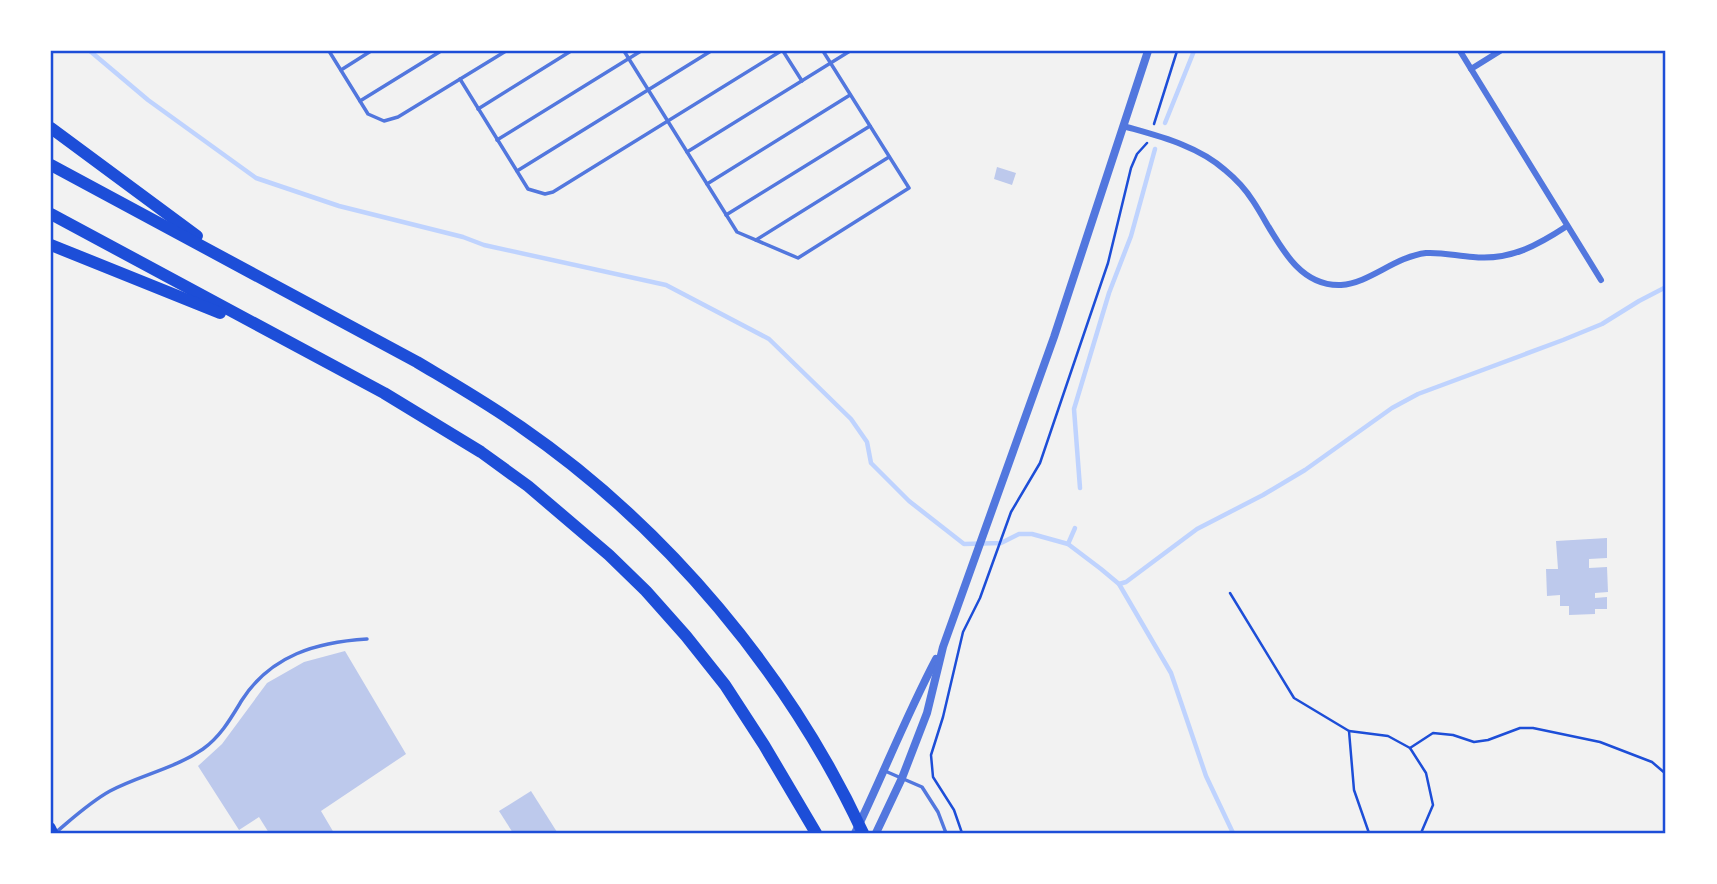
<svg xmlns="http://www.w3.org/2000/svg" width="1717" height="884" viewBox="0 0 1717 884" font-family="Barlow,sans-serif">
<rect width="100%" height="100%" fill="#f2f2f2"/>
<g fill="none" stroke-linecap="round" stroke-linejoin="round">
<g stroke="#bfd3fe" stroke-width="4.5">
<polyline points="90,51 148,100 256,178 339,206 463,237 484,245 666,285 769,339 851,419 867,442 871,463 909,501 964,544 1001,543 1019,534 1032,534 1068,544 1101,569 1119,584 1171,673 1206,776 1233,833"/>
<polyline points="1165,123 1194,51"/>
<polyline points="1080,488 1074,409 1109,293 1131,236 1155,149"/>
<polyline points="1068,544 1075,528"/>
<polyline points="1119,584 1126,582 1197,529 1263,495 1305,470 1392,408 1418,394 1563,340 1602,324 1639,301 1666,287"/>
</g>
</g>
<g fill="#bdc9ec">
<polygon points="997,167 1016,173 1012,185 994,179"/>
<polygon points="1607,538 1607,558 1589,559 1589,568 1607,567 1608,592 1595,593 1595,598 1607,597 1607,609 1595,609 1595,614 1569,615 1569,606 1560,606 1560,595 1547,596 1546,569 1558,569 1556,541"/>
<polygon points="345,651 406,754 321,811 334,833 269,833 259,817 239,830 198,766 222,744 267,683 304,662"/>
<polygon points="531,791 557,832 555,833 513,833 499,811"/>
</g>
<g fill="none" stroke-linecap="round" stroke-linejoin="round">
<g stroke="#1d4ed8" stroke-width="2.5">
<polyline points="1154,124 1177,51"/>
<polyline points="1230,593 1294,698 1349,731 1354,790 1369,833"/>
<polyline points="1349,731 1388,736 1410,748 1426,773 1433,805 1421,833"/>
<polyline points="1410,748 1433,733 1453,735 1474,742 1488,740 1520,728 1533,728 1600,742 1652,762 1666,774"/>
<polyline points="962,833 954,810 933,777 931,755 943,717 963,632 980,598 1011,512 1040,463 1108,263 1131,168 1137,154 1147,143"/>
</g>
<g stroke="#5277de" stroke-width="3.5">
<polyline points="329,51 368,114 384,121 398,117 506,51"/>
<polyline points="624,51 737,232 798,258 909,188 823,51"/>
<polyline points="783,51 802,81"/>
<polyline points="341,70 371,51"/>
<polyline points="460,79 528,189 545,194 553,192 781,51"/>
<polyline points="360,101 441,51"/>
<polyline points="478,109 571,51"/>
<polyline points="497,140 641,51"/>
<polyline points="687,152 850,51"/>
<polyline points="517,171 711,51"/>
<polyline points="707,184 850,95"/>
<polyline points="726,215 870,126"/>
<polyline points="756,240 889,157"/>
<polyline points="885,771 922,787 938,812 946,833"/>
<path d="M55,833c18,-15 35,-31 55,-42 30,-16 64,-22 93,-42 18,-13 28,-31 39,-49 29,-45 75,-58 125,-61"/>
</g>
<g stroke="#5277de" stroke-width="6">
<polyline points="1460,51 1601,280"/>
<polyline points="1471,69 1500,51"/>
<path d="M1123,126c35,10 74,19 102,44 11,9 21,20 28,31 22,33 41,86 88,84 29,-2 53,-28 85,-32 16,-1 31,3 47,4 37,4 65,-12 94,-31"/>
</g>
<g stroke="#5277de" stroke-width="8">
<path d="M855,833c28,-58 51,-117 81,-174"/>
<polyline points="876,833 902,778 927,713 943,647 1054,337 1148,51"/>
</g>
<polyline stroke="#1d4ed8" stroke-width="9" points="51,827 54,833"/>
<g stroke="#1d4ed8" stroke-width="12">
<polyline points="51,128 197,236"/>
<path d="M51,165l366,197c35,21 70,41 104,65 145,100 268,247 342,406"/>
<polyline points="51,214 384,393 481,452 528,486 609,555 646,591 686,636 725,685 764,745 816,833"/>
<polyline points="51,245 220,313"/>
</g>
</g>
<rect width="1717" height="884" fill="none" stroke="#ffffff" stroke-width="105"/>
<rect x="52" y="52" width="1612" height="780" fill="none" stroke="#1d4ed8" stroke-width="2.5"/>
</svg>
